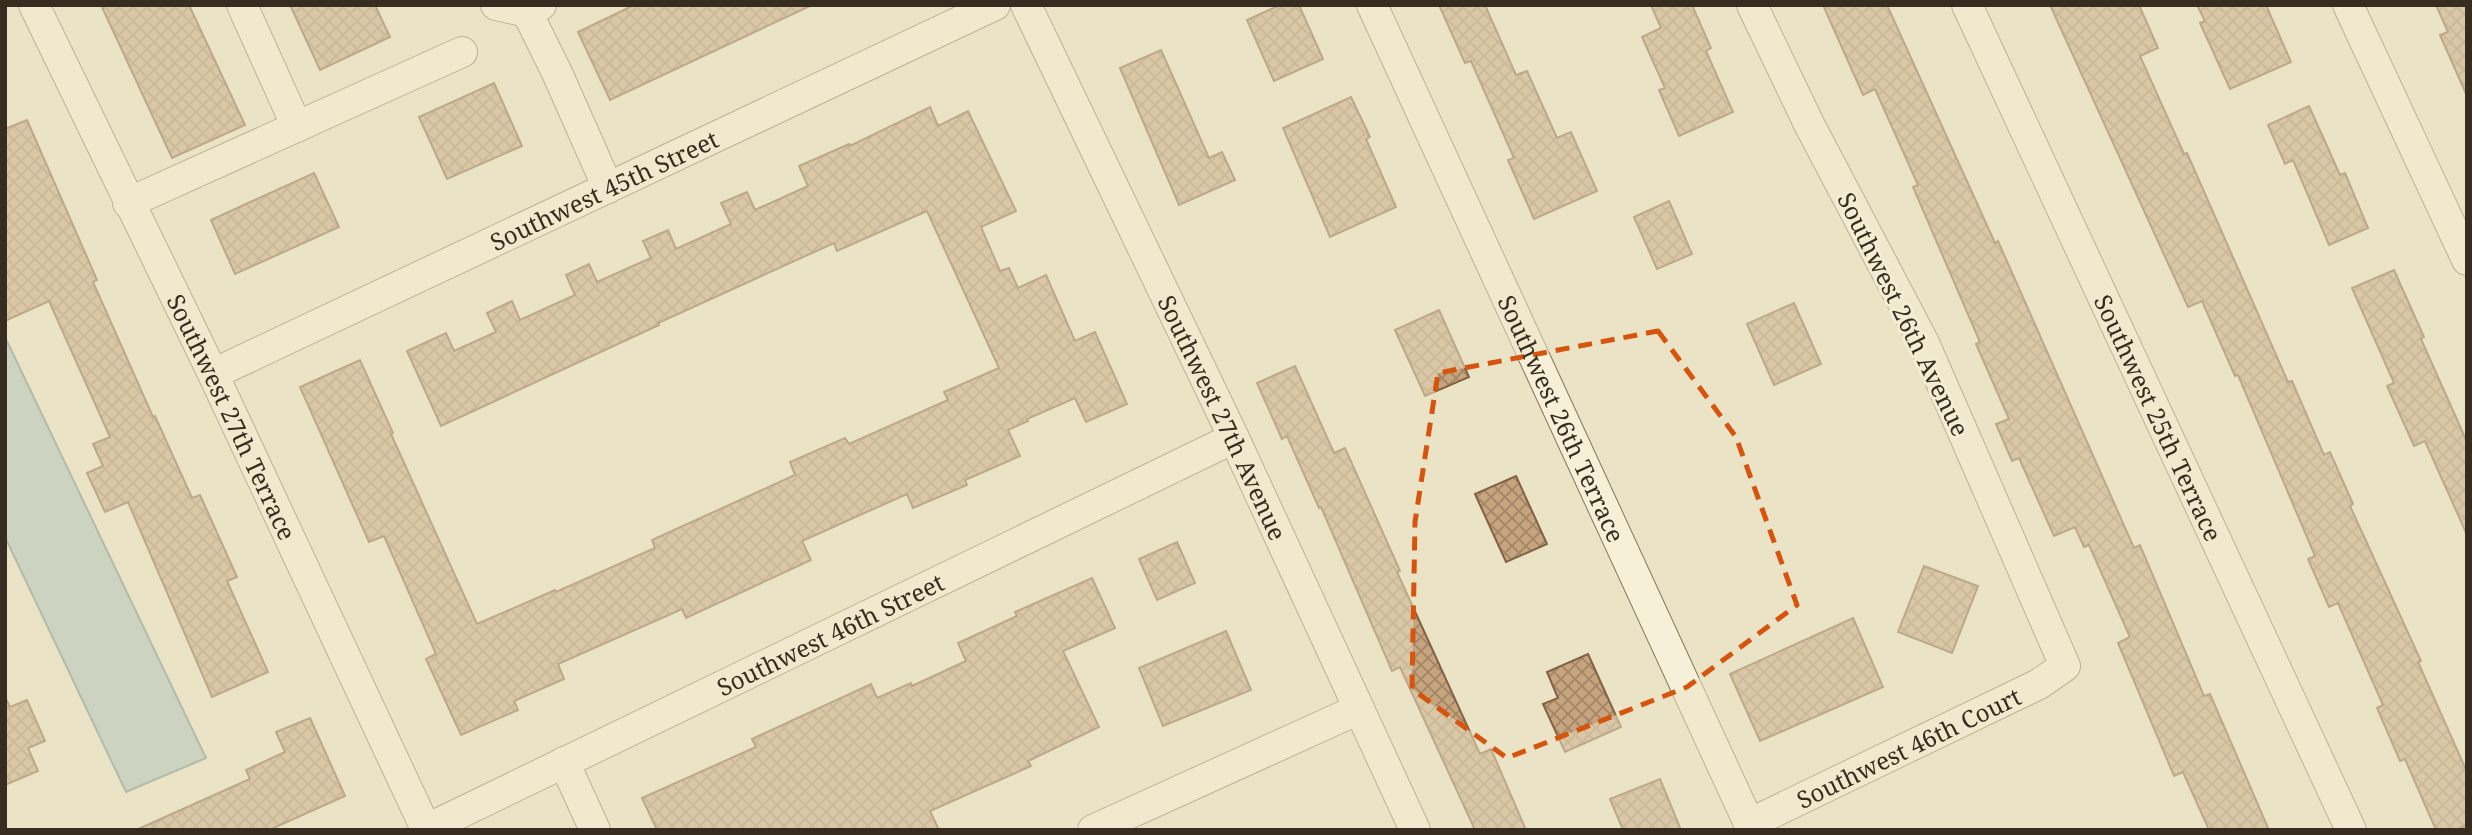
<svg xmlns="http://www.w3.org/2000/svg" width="2472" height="835" viewBox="0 0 2472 835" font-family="'Noto Serif',serif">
<defs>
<pattern id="building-cross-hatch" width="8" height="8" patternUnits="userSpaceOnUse" patternTransform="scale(1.75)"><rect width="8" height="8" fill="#c6a47e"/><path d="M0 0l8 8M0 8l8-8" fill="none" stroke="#a28667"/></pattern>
</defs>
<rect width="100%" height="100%" fill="#ebe3c5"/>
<polygon fill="#a7beba" stroke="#6e8c88" stroke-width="2" points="5,337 206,758 126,792 5,537"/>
<g fill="url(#building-cross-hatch)" stroke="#826344" stroke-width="2">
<polygon points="101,5 189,5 245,125 172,158"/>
<polygon points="290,5 375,5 390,37 320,70"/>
<polygon points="634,5 812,5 610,100 578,32"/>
<polygon points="1280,5 1299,5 1323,59 1274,81 1247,20"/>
<polygon points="1439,5 1485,5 1516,75 1527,71 1557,138 1571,132 1597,191 1534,219 1508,160 1514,158 1471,61 1465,63"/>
<polygon points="1651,5 1692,5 1711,48 1706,51 1733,112 1679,136 1659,90 1665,88 1642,37 1661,28"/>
<polygon points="1823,5 1887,5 1995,243 1998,241 2134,548 2140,545 2204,696 2210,694 2269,830 2209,830 2183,772 2174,776 2118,643 2130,637 2089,545 2084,547 2075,527 2054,536 2019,458 2012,461 1996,424 2009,419 1976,344 1980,342 1913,187 1918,185 1875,89 1863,95"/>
<polygon points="2050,5 2139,5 2158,48 2140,56 2184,154 2187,153 2288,382 2292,381 2324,455 2330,452 2353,504 2350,506 2421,661 2418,662 2467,772 2467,825 2456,830 2436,830 2405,759 2400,761 2377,708 2383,705 2338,603 2329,607 2308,559 2315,556 2238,375 2235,376 2202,301 2188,307"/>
<polygon points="2197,5 2266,5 2291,62 2230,89 2200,23 2205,21"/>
<polygon points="2436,5 2467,5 2467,96 2440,35 2448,32"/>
<polygon points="1161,50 1209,158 1222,152 1235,180 1179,205 1120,68"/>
<polygon points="494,83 522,146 447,179 419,117"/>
<polygon points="1351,97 1370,137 1366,139 1396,207 1330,237 1283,128"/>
<polygon points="2309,106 2340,175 2345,173 2368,228 2329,245 2293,160 2285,164 2268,125"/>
<polygon points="930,107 938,126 968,111 1016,211 981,227 1000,271 1009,268 1018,288 1046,275 1075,341 1095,332 1127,404 1086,422 1075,398 1027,419 1028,421 1008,430 1020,456 965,480 967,485 913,508 907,494 802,541 811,560 686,618 682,609 558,664 564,679 514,701 518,710 461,735 426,659 436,654 384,536 369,542 300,387 360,360 393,433 391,434 477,624 555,590 556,592 655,548 652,540 795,475 790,462 845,438 849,444 948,400 944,392 999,368 927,211 837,251 834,243 658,323 659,325 441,426 407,351 446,333 454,351 496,332 487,313 512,301 520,320 575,295 566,275 589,264 597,282 651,258 643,241 668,230 676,249 731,224 721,203 747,192 755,210 808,186 799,166 849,144 850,146"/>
<polygon points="27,120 97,280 93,282 153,417 155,416 192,498 200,495 237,577 227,581 268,672 212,697 128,502 105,512 87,473 103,466 93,444 110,437 49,301 5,321 5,129"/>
<polygon points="314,173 339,227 235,274 211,220"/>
<polygon points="1669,201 1692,254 1657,269 1634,217"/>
<polygon points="2394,270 2424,337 2421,339 2467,442 2467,535 2425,441 2414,446 2387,386 2394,383 2352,288"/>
<polygon points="1794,303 1821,364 1774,385 1747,324"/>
<polygon points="1439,310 1469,377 1425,396 1395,330"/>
<polygon points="1295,366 1334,453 1345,448 1400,571 1397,572 1480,754 1491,749 1526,830 1475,830 1400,667 1392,671 1321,507 1319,508 1287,436 1282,439 1257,383"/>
<polygon points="1516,476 1547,544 1506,562 1475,494"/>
<polygon points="1177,542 1195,583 1157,600 1139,559"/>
<polygon points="1924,566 1978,586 1952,653 1898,632"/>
<polygon points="1092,578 1115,628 1063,651 1099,727 1028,761 1031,766 930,811 939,830 657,830 642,798 756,747 752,739 871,684 877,698 911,683 912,686 966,661 958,643 1017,616 1015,612"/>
<polygon points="1853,618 1883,687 1760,741 1730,674"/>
<polygon points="1226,631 1251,690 1163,726 1139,668"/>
<polygon points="1588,654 1621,727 1565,752 1543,704 1558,698 1547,672"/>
<polygon points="5,697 10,707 27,700 45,741 28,748 38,771 5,785"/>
<polygon points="310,718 345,796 269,830 136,830 250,779 246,770 285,752 276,732"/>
<polygon points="1660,779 1681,830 1623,830 1610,799"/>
</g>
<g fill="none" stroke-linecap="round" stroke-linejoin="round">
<g stroke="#84765d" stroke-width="32">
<g id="minor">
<path id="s1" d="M34,5l179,369 213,455"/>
<polyline points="242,5 297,127"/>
<polyline points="496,5 527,12 541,5"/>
<path id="s2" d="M1026,5l208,433 181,392"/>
<path id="s3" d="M1372,5l380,825"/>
<path id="s4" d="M1967,5l384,825"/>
<polyline points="2348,5 2467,260"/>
<polyline points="527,12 558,75 608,188"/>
<polyline points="128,203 462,52"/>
<path id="s5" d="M213,374l782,-369"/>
<polyline points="564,762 595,830"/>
<path id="s6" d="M1749,824l290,-140 26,-18 -141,-323 -115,-219 -57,-119"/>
<path id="s7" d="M425,830l809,-392"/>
<polyline points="1093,830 1359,709"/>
</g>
</g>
<use href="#minor" stroke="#f6f0d8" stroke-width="30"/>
</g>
<path d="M0 0H2472V835H0ZM1658,331l78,106 61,168 -110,82 -180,71 -95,-69 3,-167 23,-149z" fill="#ebe3c5" fill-opacity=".55" fill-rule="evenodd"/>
<path fill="none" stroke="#d6540e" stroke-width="5" stroke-dasharray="14 9" stroke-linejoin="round" d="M1658,331l78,106 61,168 -110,82 -180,71 -95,-69 3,-167 23,-149z"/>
<g text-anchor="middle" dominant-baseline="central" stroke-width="6" stroke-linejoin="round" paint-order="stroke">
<g font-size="24" fill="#362c1f" stroke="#f3edd4">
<text stroke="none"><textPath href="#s5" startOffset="432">Southwest 45th Street</textPath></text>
<text transform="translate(1904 314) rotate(64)">Southwest 26th Avenue</text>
<text stroke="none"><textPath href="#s1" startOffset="457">Southwest 27th Terrace</textPath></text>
<text stroke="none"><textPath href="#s2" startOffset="457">Southwest 27th Avenue</textPath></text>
<text stroke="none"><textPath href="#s3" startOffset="455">Southwest 26th Terrace</textPath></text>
<text stroke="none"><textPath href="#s4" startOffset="455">Southwest 25th Terrace</textPath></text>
<text stroke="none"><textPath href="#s7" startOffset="450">Southwest 46th Street</textPath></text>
<text stroke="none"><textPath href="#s6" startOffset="177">Southwest 46th Court</textPath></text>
</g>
</g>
<rect width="2472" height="835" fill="none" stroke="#362c1f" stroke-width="14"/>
</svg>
